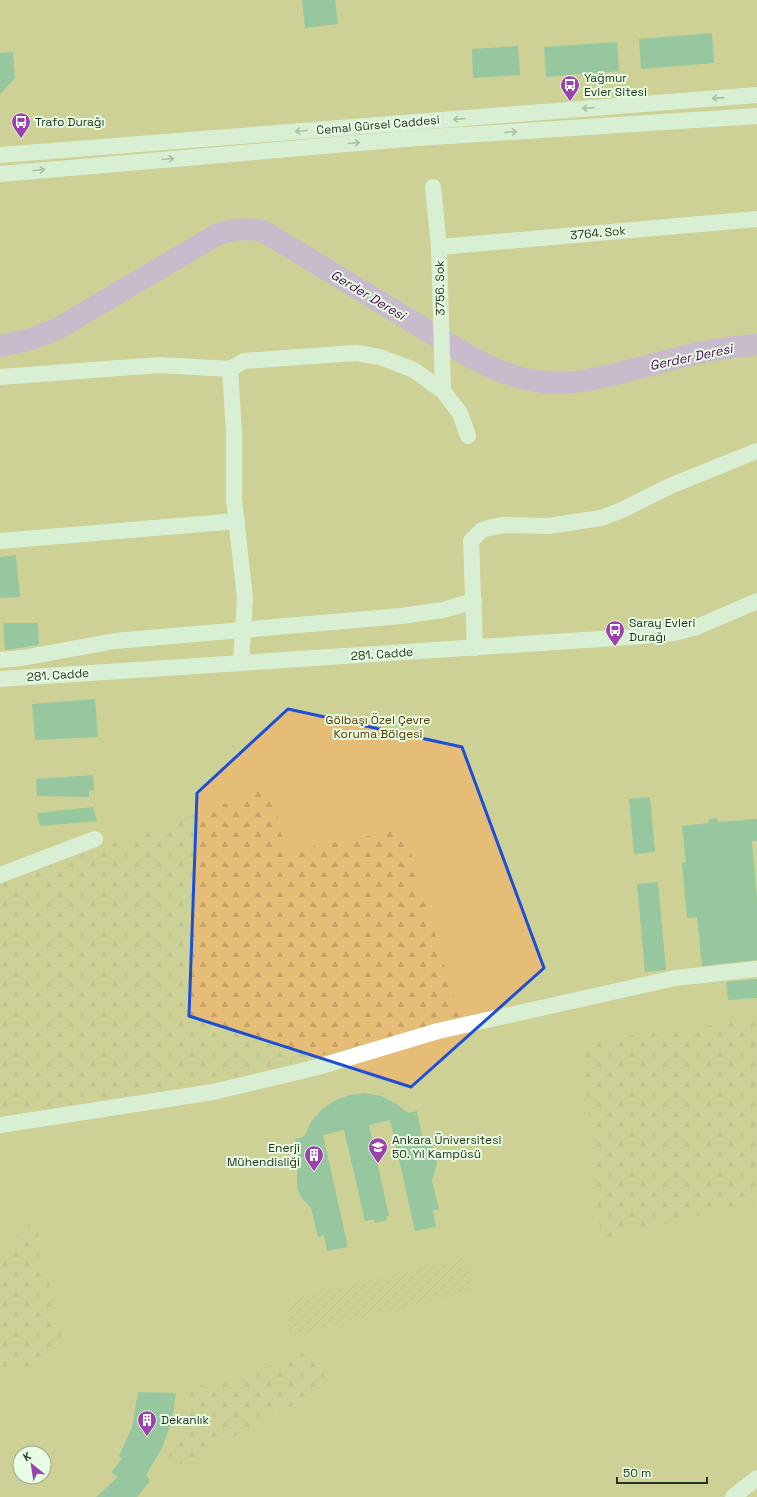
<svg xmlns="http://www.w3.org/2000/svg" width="757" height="1497" viewBox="0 0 757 1497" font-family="'Space Grotesk',sans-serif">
<defs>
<pattern id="forest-firs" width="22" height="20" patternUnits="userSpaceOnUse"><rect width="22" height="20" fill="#e6bd77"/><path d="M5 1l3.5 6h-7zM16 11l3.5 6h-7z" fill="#c5a367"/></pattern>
<pattern id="garden-furrows" width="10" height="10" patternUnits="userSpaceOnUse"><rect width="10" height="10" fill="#e6bd77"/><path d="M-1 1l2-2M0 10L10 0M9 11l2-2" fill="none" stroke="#c5a367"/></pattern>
</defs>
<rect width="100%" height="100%" fill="#b9e1b0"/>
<path fill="#e6bd77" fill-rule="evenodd" d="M0,0h757v1497h-757zM20,1453h24v24h-24z"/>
<g fill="url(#forest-firs)">
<polygon points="272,787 285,852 404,829 460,1018 260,1072 0,1117 0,883"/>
<polygon points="757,1019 757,1202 601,1239 581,1042"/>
<polygon points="35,1220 63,1342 26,1371 17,1360 0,1370 0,1252"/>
<polygon points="312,1349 330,1387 154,1478 182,1435 188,1379 210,1389"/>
</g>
<polygon fill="url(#garden-furrows)" points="466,1257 473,1290 291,1336 285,1301"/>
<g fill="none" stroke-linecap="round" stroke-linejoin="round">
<path stroke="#d98ceb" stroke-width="22" d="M0,346l31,-7 26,-10 161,-95c17,-5 28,-6 45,-3l206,125c24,13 47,23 75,26 26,3 50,-3 75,-9 45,-11 92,-26 138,-28"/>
</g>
<g fill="#6aa787">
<polygon points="302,0 335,0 338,24 305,28"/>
<polygon points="712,33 714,63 641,69 639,39"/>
<polygon points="617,42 619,71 546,77 544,47"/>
<polygon points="518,46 520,75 473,78 472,49"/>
<polygon points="13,52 15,78 0,94 0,53"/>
<polygon points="16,555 20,597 0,598 0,557"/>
<polygon points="3,623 38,623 39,645 5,650"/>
<polygon points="95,699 98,737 35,740 32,704"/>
<polygon points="93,775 94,790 89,791 89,797 37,796 36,779"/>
<polygon points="650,797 655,852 634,854 629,799"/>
<polygon points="93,807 97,821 40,826 37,813"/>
<polygon points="717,818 718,822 757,819 757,841 752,841 757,899 757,960 702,966 697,917 687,918 682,863 686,862 682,826 709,823 708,819"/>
<polygon points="658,882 666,970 645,972 637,884"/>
<polygon points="757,979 757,998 728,1000 726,982"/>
<polygon points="365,1093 381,1096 395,1103 408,1113 417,1111 422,1136 434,1148 436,1156 437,1164 432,1181 439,1209 433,1210 436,1227 415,1231 390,1120 369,1125 389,1216 386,1216 387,1220 375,1223 374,1219 365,1221 344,1130 323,1135 348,1247 327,1251 324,1235 318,1237 311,1208 300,1196 297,1188 297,1171 301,1163 295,1139 304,1137 311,1122 321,1110 334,1101 349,1095"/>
<polygon points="138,1392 176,1393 172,1420 163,1446 146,1475 150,1481 137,1497 96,1497 118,1477 111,1472 122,1459 119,1456 132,1427"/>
</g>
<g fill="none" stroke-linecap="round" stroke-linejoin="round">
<g stroke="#fff" stroke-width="16">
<polyline points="0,155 757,95"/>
<polyline points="0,174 417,138 757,116"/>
<polyline points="433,187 439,247 443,391"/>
<polyline points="439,247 757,219"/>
<polyline points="230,369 234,432 234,500 245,598 241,663"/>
<polyline points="0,377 159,365 230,369 244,361 356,353 380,357 414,370 443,391 460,413 468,436"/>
<polyline points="0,541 237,521"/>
<polyline points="475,648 471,541 482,530 492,527 504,525 548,526 601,518 622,510 670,486 757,451"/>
<polyline points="0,660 22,658 115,641 401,616 443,610 474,601"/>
<polyline points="0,679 630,637 674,633 697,627 757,601"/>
<polyline points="0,875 95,839"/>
<polyline points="0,1125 213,1092 318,1067 438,1031 675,978 757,969"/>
<polyline points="733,1497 757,1478"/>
</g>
</g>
<defs><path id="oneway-shaft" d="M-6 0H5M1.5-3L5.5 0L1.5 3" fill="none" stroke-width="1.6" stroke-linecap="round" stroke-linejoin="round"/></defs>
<g stroke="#929a90">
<use href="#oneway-shaft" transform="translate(718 98) rotate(176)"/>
<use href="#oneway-shaft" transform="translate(588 108) rotate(176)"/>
<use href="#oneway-shaft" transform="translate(459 119) rotate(175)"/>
<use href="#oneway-shaft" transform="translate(301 131) rotate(175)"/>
<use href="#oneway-shaft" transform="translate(511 132) rotate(-4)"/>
<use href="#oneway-shaft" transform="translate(354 143) rotate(-5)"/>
<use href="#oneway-shaft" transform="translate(168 159) rotate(-5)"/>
<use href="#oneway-shaft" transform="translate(39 170) rotate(-5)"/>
</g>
<path d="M0 0H757V1497H0ZM288,709l174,38 82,221 -133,119 -222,-71 8,-223z" fill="#b9e1b0" fill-opacity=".55" fill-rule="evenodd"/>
<path fill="none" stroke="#1d4ed8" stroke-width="3" stroke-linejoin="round" d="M288,709l174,38 82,221 -133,119 -222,-71 8,-223z"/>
<defs>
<g id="bus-pin" transform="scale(1)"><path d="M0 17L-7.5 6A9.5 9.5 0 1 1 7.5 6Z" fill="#9b42ae" stroke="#e7fce3"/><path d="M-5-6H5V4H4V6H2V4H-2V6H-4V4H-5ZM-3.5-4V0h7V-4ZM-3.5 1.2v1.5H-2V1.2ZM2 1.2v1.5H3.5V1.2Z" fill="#fff"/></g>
<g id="university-pin" transform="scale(1)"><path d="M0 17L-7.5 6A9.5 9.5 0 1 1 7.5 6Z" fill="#9b42ae" stroke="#e7fce3"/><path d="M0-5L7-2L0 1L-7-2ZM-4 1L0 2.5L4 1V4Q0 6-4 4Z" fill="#fff"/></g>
<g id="building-pin" transform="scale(1)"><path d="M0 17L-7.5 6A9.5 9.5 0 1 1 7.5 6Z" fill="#9b42ae" stroke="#e7fce3"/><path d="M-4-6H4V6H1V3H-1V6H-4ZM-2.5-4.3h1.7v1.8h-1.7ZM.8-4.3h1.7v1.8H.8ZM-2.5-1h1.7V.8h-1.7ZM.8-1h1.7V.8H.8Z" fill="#fff"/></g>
</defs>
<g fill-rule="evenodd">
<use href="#bus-pin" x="570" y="85"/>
<use href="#bus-pin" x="21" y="122"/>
<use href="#bus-pin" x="615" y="630"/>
<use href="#university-pin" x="378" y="1147"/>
<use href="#building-pin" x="314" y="1155"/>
<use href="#building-pin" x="147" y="1420"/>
</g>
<g text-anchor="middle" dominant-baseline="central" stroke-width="4" stroke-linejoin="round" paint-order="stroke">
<g font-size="12" fill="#253521" stroke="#e7fce3" text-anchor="start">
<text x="584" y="78">Yağmur<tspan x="584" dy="14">Evler Sitesi</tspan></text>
<text x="35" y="122">Trafo Durağı</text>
<text x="629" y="623">Saray Evleri<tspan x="629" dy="14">Durağı</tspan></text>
<text x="392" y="1140">Ankara Üniversitesi<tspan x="392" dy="14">50. Yıl Kampüsü</tspan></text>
<text x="300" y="1148" text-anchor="end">Enerji<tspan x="300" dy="14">Mühendisliği</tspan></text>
<text x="161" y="1420">Dekanlık</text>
</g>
<g font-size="12" fill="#253521" stroke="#e7fce3">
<text transform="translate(378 125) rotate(-5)">Cemal Gürsel Caddesi</text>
<text transform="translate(598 233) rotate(-5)">3764. Sok</text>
<text transform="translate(440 288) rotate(-91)">3756. Sok</text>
<text transform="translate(382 654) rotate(-4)">281. Cadde</text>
<text transform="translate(58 675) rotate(-4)">281. Cadde</text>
</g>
<g font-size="12" fill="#543b05" stroke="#e7fce3">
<text x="378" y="720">Gölbaşı Özel Çevre<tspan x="378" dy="14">Koruma Bölgesi</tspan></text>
</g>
<g font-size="13" font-style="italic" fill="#51055f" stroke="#e7fce3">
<text transform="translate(368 295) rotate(31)">Gerder Deresi</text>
<text transform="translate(691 357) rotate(-12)">Gerder Deresi</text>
</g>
</g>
<g transform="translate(32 1465) rotate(330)"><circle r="19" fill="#e7fce3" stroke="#99ac95"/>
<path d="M0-3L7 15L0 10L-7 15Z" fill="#9b42ae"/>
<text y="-6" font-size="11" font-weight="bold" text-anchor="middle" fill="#253521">K</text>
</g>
<path d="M617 1477v6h90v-6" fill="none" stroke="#253521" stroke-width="2"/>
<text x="623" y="1477" font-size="12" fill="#253521" stroke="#e7fce3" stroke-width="3" paint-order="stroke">50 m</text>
</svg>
